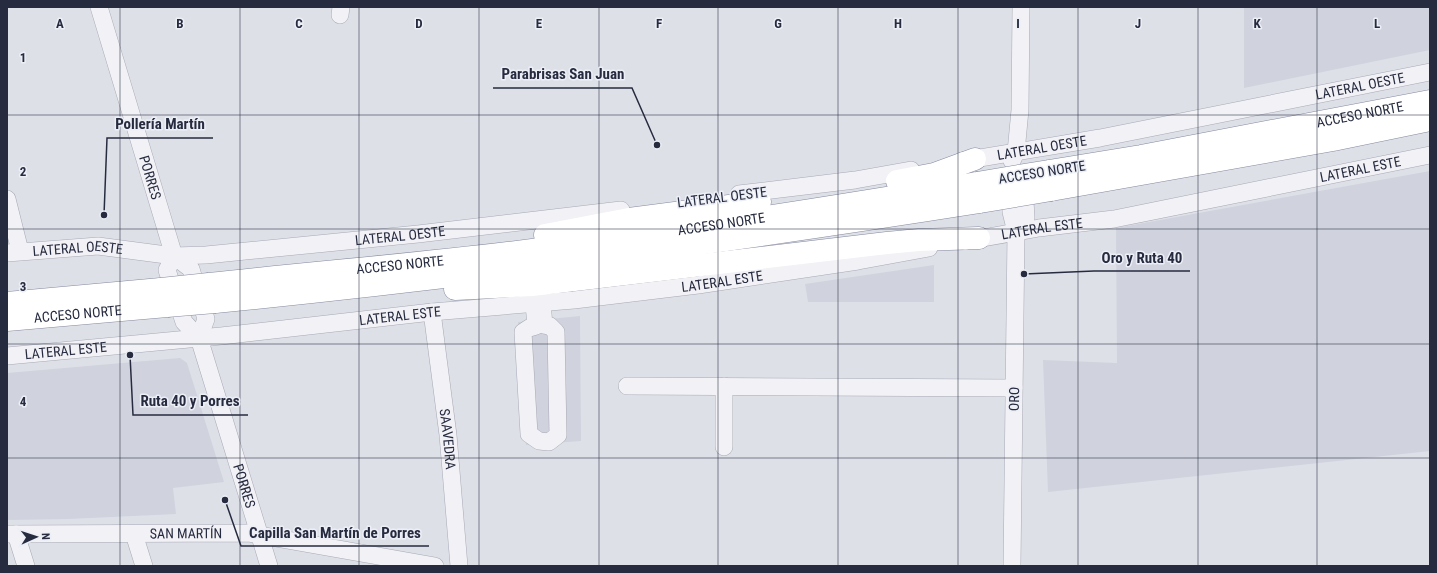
<svg xmlns="http://www.w3.org/2000/svg" width="1437" height="573" viewBox="0 0 1437 573" font-family="'Roboto Condensed',sans-serif">
<rect width="100%" height="100%" fill="#dee0e8"/>
<g fill="#d0d2dd">
<polygon points="1244,7 1430,7 1430,50 1244,88"/>
<polygon points="1430,171 1430,451 1048,492 1043,360 1117,363 1116,228"/>
<polygon points="934,265 934,302 808,302 805,284"/>
<polygon points="580,316 581,441 526,445 518,322"/>
<polygon points="180,358 187,363 224,482 173,488 176,514 68,519 7,520 7,373"/>
</g>
<g fill="none" stroke-linecap="round" stroke-linejoin="round">
<g stroke="#a7aab5" stroke-width="18">
<g id="minor">
<path id="s1" d="M99,7l75,249 17,13 15,50 -7,19"/>
<polyline points="340,15 341,7"/>
<path id="s2" d="M962,161l138,-23 330,-66"/>
<polyline points="1012,161 1016,152 1020,110 1021,7"/>
<polyline points="1010,185 1011,212 1016,232 1012,566"/>
<polyline points="739,194 855,180 911,170"/>
<polyline points="7,199 20,251"/>
<polyline points="1016,232 1026,218 1024,183"/>
<path id="s3" d="M966,241l73,-13 75,-9 316,-64"/>
<path id="s4" d="M7,253l91,-7 76,10 32,-1 212,-21 203,-24"/>
<path id="s5" d="M174,256l-7,14 17,52 15,16 70,228"/>
<polyline points="534,304 536,326 529,328 523,332 529,434 539,441 549,442 558,435 556,332 550,326 544,325 542,303"/>
<path id="s6" d="M432,312l16,123 11,131"/>
<path id="s7" d="M7,356l214,-20 211,-24 142,-12 124,-15 160,-24 71,-13"/>
<polyline points="627,386 1014,388"/>
<polyline points="724,447 724,386"/>
<path id="s8" d="M7,534l241,-1 187,33"/>
<polyline points="16,534 26,566"/>
<polyline points="134,534 144,566"/>
</g>
</g>
<g stroke="#858a9f" stroke-width="23">
<g id="highway">
<path id="s9" d="M1049,171l92,-15 289,-55"/>
<polyline points="897,181 934,174 975,159"/>
<polyline points="1051,190 1333,140 1430,120"/>
<polyline points="545,235 629,219 760,202"/>
<path id="s10" d="M209,284c100,-11 199,-19 299,-31 157,-19 313,-44 469,-70"/>
<polyline points="455,289 532,285 887,243 919,240 979,238"/>
<path d="M215,302c256,-25 511,-60 765,-100"/>
<polyline points="7,303 161,289"/>
<path id="s11" d="M7,320l160,-14"/>
</g>
</g>
<use href="#minor" stroke="#f1f1f6" stroke-width="17"/>
<use href="#highway" stroke="#fff" stroke-width="22"/>
<g stroke="#858a9f" stroke-width="23" stroke-linecap="butt">
<g id="highway-bridge">
<polyline points="977,183 1049,171"/>
<polyline points="980,202 1051,190"/>
<polyline points="161,289 209,284"/>
<polyline points="167,306 215,302"/>
</g>
</g>
<use href="#highway-bridge" stroke="#fff" stroke-width="22"/>
</g>
<path fill="none" stroke="#262b3f" stroke-width="1" stroke-opacity="0.55" d="M120,7v559M240,7v559M359,7v559M479,7v559M599,7v559M718,7v559M838,7v559M958,7v559M1078,7v559M1198,7v559M1317,7v559M7,115h1423M7,229h1423M7,344h1423M7,458h1423"/>
<g text-anchor="middle" dominant-baseline="central" stroke-width="3" stroke-linejoin="round" paint-order="stroke">
<g font-size="14" fill="#262b3f" stroke="#edeff6">
<text stroke="none"><textPath href="#s2" startOffset="405">LATERAL OESTE</textPath></text>
<text stroke="none"><textPath href="#s9" startOffset="316">ACCESO NORTE</textPath></text>
<text stroke="none"><textPath href="#s2" startOffset="81">LATERAL OESTE</textPath></text>
<text stroke="none"><textPath href="#s3" startOffset="401">LATERAL ESTE</textPath></text>
<text transform="translate(1042 172) rotate(-9)">ACCESO NORTE</text>
<text stroke="none"><textPath href="#s1" startOffset="178">PORRES</textPath></text>
<text transform="translate(722 197) rotate(-7)">LATERAL OESTE</text>
<text stroke="none"><textPath href="#s10" startOffset="516">ACCESO NORTE</textPath></text>
<text stroke="none"><textPath href="#s3" startOffset="77">LATERAL ESTE</textPath></text>
<text stroke="none"><textPath href="#s4" startOffset="395">LATERAL OESTE</textPath></text>
<text stroke="none"><textPath href="#s4" startOffset="71">LATERAL OESTE</textPath></text>
<text stroke="none"><textPath href="#s10" startOffset="192">ACCESO NORTE</textPath></text>
<text stroke="none"><textPath href="#s7" startOffset="719">LATERAL ESTE</textPath></text>
<text stroke="none"><textPath href="#s11" startOffset="71">ACCESO NORTE</textPath></text>
<text stroke="none"><textPath href="#s7" startOffset="395">LATERAL ESTE</textPath></text>
<text stroke="none"><textPath href="#s7" startOffset="59">LATERAL ESTE</textPath></text>
<text transform="translate(1014 399) rotate(-89)">ORO</text>
<text stroke="none"><textPath href="#s6" startOffset="128">SAAVEDRA</textPath></text>
<text stroke="none"><textPath href="#s5" startOffset="247">PORRES</textPath></text>
<text stroke="none"><textPath href="#s8" startOffset="179">SAN MARTÍN</textPath></text>
</g>
</g>
<g font-size="13" text-anchor="middle" font-weight="bold" fill="#262b3f" stroke="#edeff6" stroke-width="3" stroke-linejoin="round" paint-order="stroke">
<text x="60" y="28">A</text>
<text x="180" y="28">B</text>
<text x="299" y="28">C</text>
<text x="419" y="28">D</text>
<text x="539" y="28">E</text>
<text x="659" y="28">F</text>
<text x="778" y="28">G</text>
<text x="898" y="28">H</text>
<text x="1018" y="28">I</text>
<text x="1138" y="28">J</text>
<text x="1257" y="28">K</text>
<text x="1377" y="28">L</text>
<text x="23" y="62">1</text>
<text x="23" y="176">2</text>
<text x="23" y="291">3</text>
<text x="23" y="406">4</text>
</g>
<path fill="none" stroke="#262b3f" stroke-width="1.5" d="M657 145L632 88H493M104 215L107 138H213M1024 274L1094 271H1190M130 355L133 415H248M225 500L241 546H429"/>
<g fill="#262b3f" stroke="#edeff6" stroke-width="1.5">
<circle cx="657" cy="145" r="4"/>
<circle cx="104" cy="215" r="4"/>
<circle cx="1024" cy="274" r="4"/>
<circle cx="130" cy="355" r="4"/>
<circle cx="225" cy="500" r="4"/>
</g>
<g font-size="15" text-anchor="middle" font-weight="bold" fill="#262b3f" stroke="#edeff6" stroke-width="3" stroke-linejoin="round" paint-order="stroke">
<text x="563" y="79">Parabrisas San Juan</text>
<text x="160" y="129">Pollería Martín</text>
<text x="1142" y="263">Oro y Ruta 40</text>
<text x="190" y="406">Ruta 40 y Porres</text>
<text x="335" y="538">Capilla San Martín de Porres</text>
</g>
<rect width="1437" height="573" fill="none" stroke="#262b3f" stroke-width="16"/>
<g transform="translate(36 537) rotate(87)" stroke="#edeff6" stroke-width="3" paint-order="stroke">
<path d="M0-3L7 15L0 10L-7 15Z" fill="#262b3f"/>
<text y="-6" font-size="11" font-weight="bold" text-anchor="middle" fill="#262b3f">N</text>
</g>
</svg>
